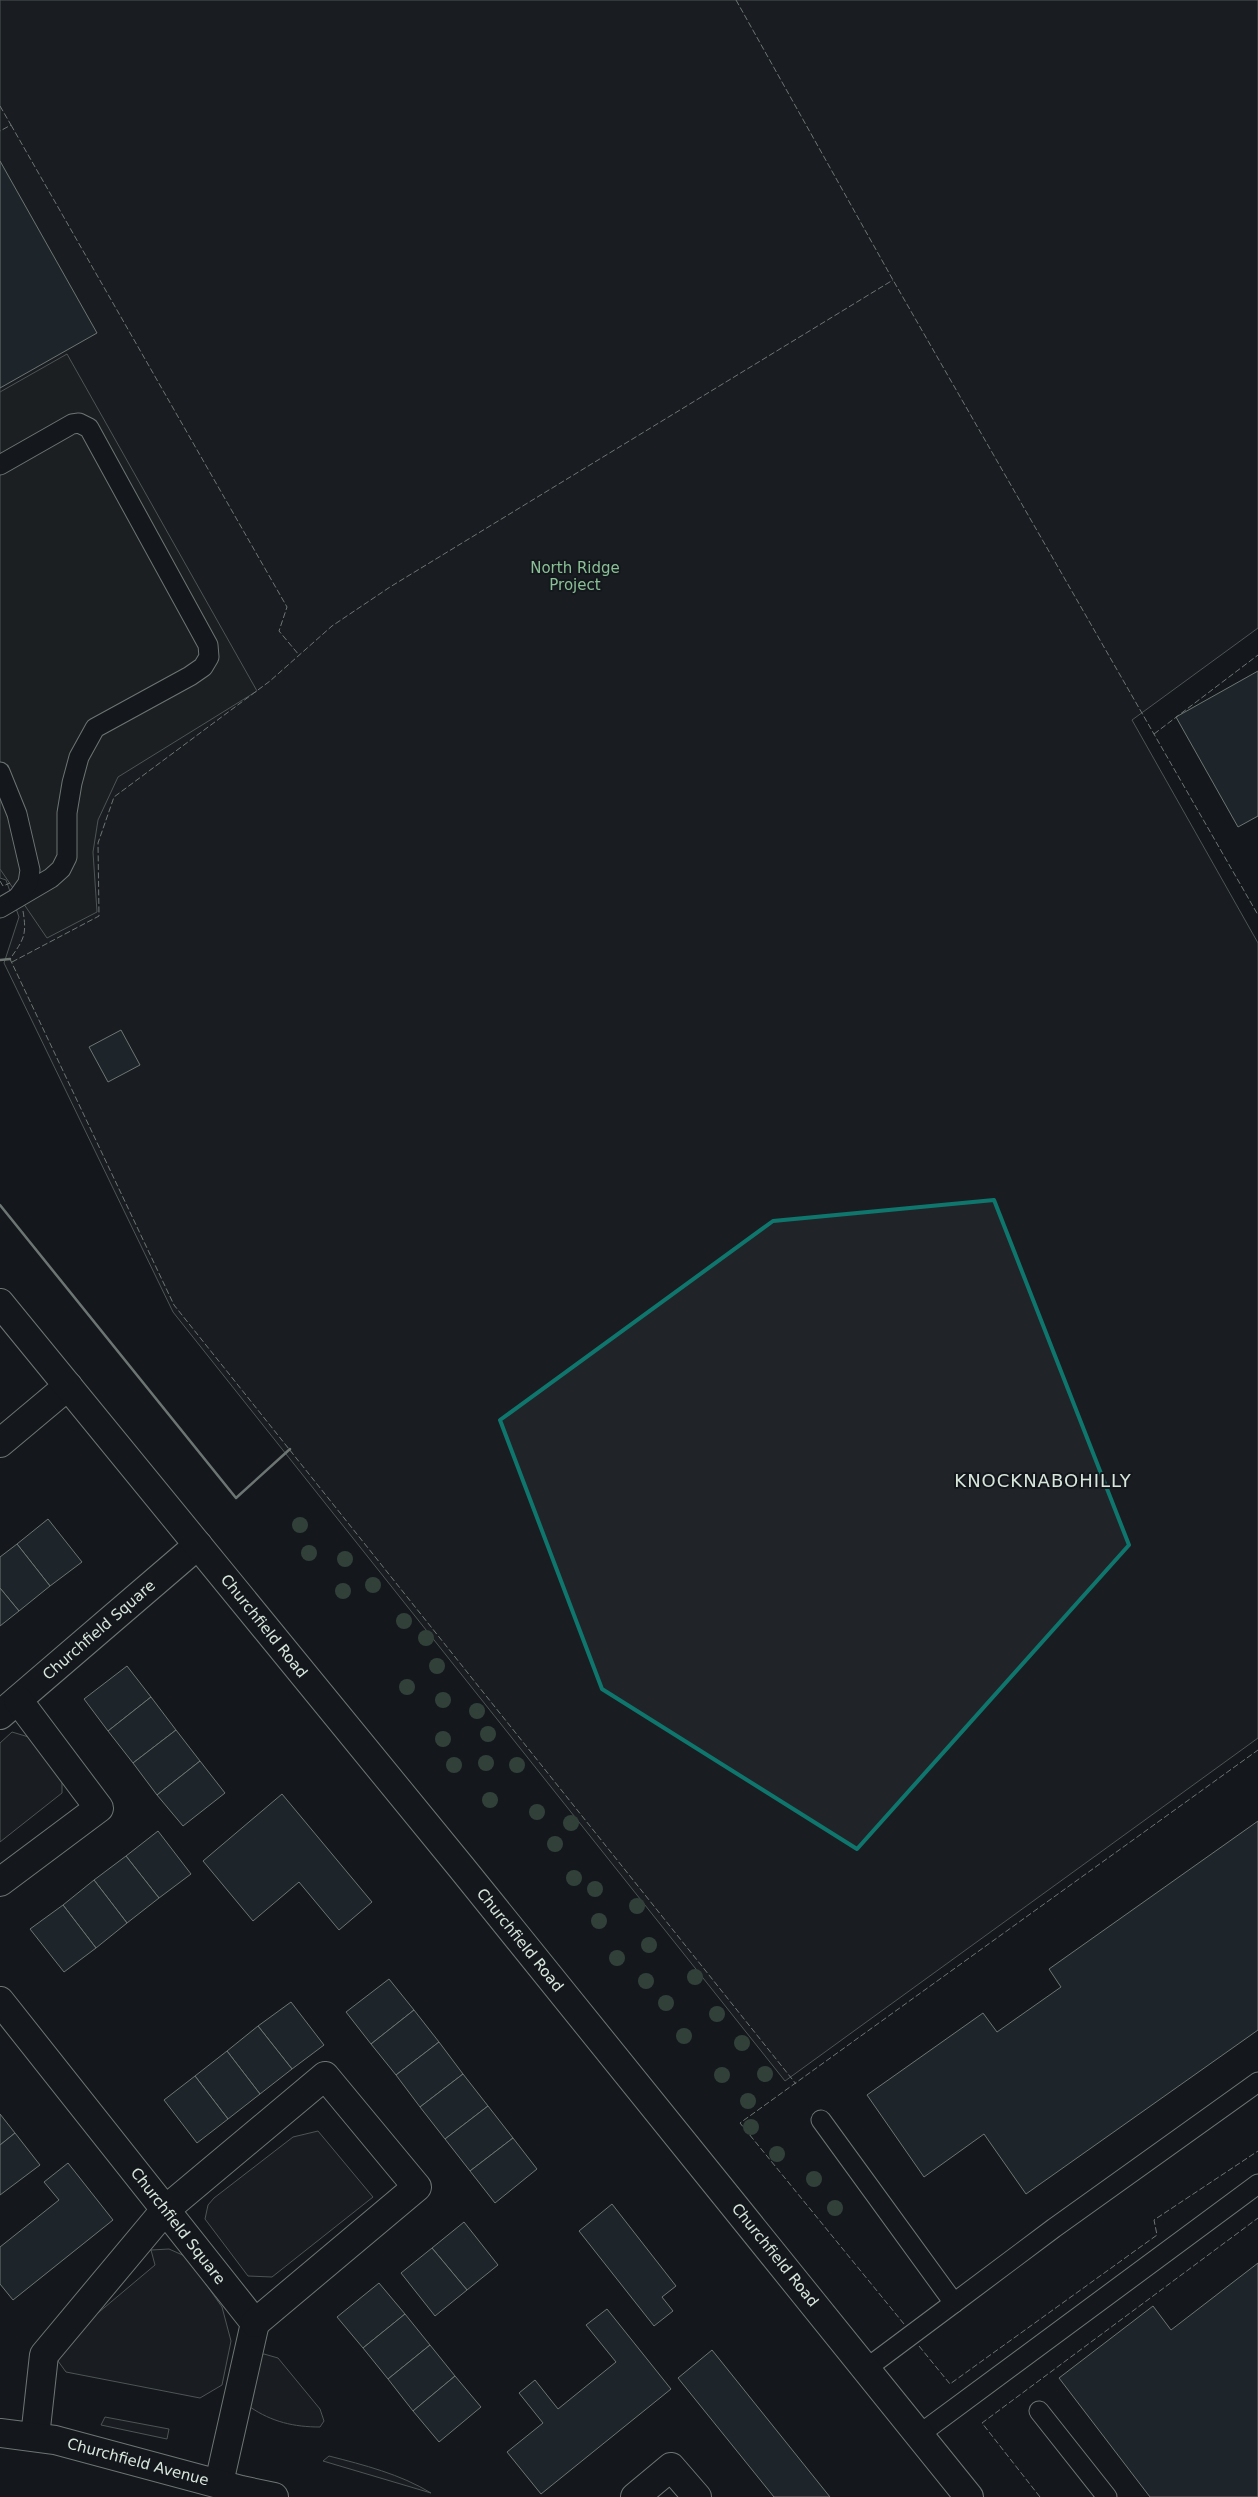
<svg xmlns="http://www.w3.org/2000/svg" width="1258" height="2497" viewBox="0 0 1258 2497" font-family="'DejaVu Sans',sans-serif">
<rect width="100%" height="100%" fill="#14181c"/>
<g fill="#202428" stroke="#939e99">
<polygon points="0,0 1258,0 1258,628 1132,720 1258,943 1258,1738 785,2081 173,1312 4,963 19,917 6,880 0,878"/>
<polygon points="12,1732 32,1738 62,1780 62,1793 0,1842 0,1743"/>
<polygon points="318,2131 373,2197 272,2277 248,2276 205,2219 208,2205 214,2198 293,2137"/>
<polygon points="169,2249 187,2257 222,2307 231,2341 222,2385 200,2398 66,2372 58,2361 58,2351 80,2328 155,2265 151,2250"/>
<path d="M264,2354l14,4 42,51 4,12 -4,6c-26,0 -48,-5 -70,-20l5,-51z"/>
<polygon points="105,2417 169,2429 167,2439 101,2425"/>
<path d="M329,2456c35,9 71,18 102,37l-108,-32z"/>
</g>
<polygon fill="#24282b" stroke="#939e99" points="67,354 257,691 118,777 98,820 93,852 97,912 47,938 0,869 0,392"/>
<g fill="#2c363c" stroke="#d8e6dc">
<polygon points="0,161 97,333 0,388"/>
<polygon points="1258,671 1258,816 1238,827 1176,717"/>
<polygon points="121,1030 140,1065 108,1082 89,1047"/>
<polygon points="48,1519 82,1562 50,1586 17,1544"/>
<polygon points="17,1544 50,1586 19,1611 0,1588 0,1557"/>
<polygon points="0,1588 19,1611 0,1626"/>
<polygon points="127,1666 151,1697 108,1731 84,1699"/>
<polygon points="151,1697 176,1730 133,1763 108,1731"/>
<polygon points="176,1730 200,1761 157,1795 133,1763"/>
<polygon points="200,1761 225,1793 183,1826 157,1795"/>
<polygon points="282,1794 372,1902 339,1930 299,1882 253,1921 203,1861"/>
<polygon points="1258,1821 1258,2030 1026,2194 984,2134 924,2177 867,2095 983,2013 997,2032 1061,1987 1049,1969"/>
<polygon points="158,1831 191,1874 159,1898 126,1856"/>
<polygon points="126,1856 159,1898 127,1923 94,1880"/>
<polygon points="94,1880 127,1923 96,1948 63,1905"/>
<polygon points="63,1905 96,1948 64,1972 30,1929"/>
<polygon points="389,1979 414,2010 371,2044 346,2012"/>
<polygon points="291,2002 324,2045 292,2069 258,2026"/>
<polygon points="414,2010 439,2042 396,2075 371,2044"/>
<polygon points="258,2026 292,2069 260,2094 227,2051"/>
<polygon points="439,2042 463,2074 420,2107 396,2075"/>
<polygon points="227,2051 260,2094 228,2119 195,2076"/>
<polygon points="463,2074 488,2106 445,2139 420,2107"/>
<polygon points="195,2076 228,2119 197,2143 164,2100"/>
<polygon points="488,2106 513,2138 470,2171 445,2139"/>
<polygon points="0,2114 15,2133 0,2145"/>
<polygon points="15,2133 40,2165 0,2195 0,2145"/>
<polygon points="513,2138 537,2169 495,2203 470,2171"/>
<polygon points="68,2163 113,2220 13,2300 0,2284 0,2247 59,2200 44,2182"/>
<polygon points="612,2204 676,2286 662,2297 673,2311 654,2326 579,2231"/>
<polygon points="464,2222 498,2265 467,2290 432,2248"/>
<polygon points="432,2248 467,2290 435,2316 401,2273"/>
<polygon points="1258,2263 1258,2497 1150,2497 1059,2378 1153,2306 1171,2330"/>
<polygon points="379,2283 405,2314 363,2348 337,2317"/>
<polygon points="607,2309 671,2389 541,2494 507,2452 543,2423 519,2393 535,2380 558,2409 616,2362 586,2325"/>
<polygon points="405,2314 430,2345 388,2379 363,2348"/>
<polygon points="430,2345 455,2376 413,2411 388,2379"/>
<polygon points="712,2350 830,2497 774,2497 678,2378"/>
<polygon points="455,2376 481,2407 439,2442 413,2411"/>
</g>
<g fill="none" stroke-linecap="round" stroke-linejoin="round">
<g stroke="#d8e6dc" stroke-width="21">
<g id="lane">
<polyline points="0,465 72,424 79,423 89,428 208,645 209,657 203,667 190,676 95,728 79,757 72,783 67,813 67,857 61,869 51,878 0,908"/>
<polyline points="0,772 17,814 30,870 28,883 18,897"/>
<polyline points="821,2120 954,2303 1054,2228 1258,2082"/>
<polyline points="867,2368 954,2303"/>
<polyline points="1039,2411 1107,2497"/>
<polyline points="920,2434 1258,2184"/>
</g>
</g>
<g stroke="#d8e6dc" stroke-width="30">
<g id="street">
<polyline points="0,1443 68,1386"/>
<polyline points="0,1715 198,1545"/>
<polyline points="0,1882 99,1808 18,1700"/>
<polyline points="0,2001 255,2323 219,2483"/>
<polyline points="35,2437 44,2355 165,2210 325,2076 417,2187 255,2323"/>
<polyline points="635,2497 671,2467 697,2497"/>
</g>
</g>
<g stroke="#d8e6dc" stroke-width="30">
<g id="secondary">
<polyline points="0,1303 461,1867 969,2497"/>
<polyline points="0,2433 55,2440 241,2490 274,2497"/>
</g>
</g>
<use href="#lane" stroke="#14181c" stroke-width="19"/>
<use href="#street" stroke="#14181c" stroke-width="28"/>
<use href="#secondary" stroke="#14181c" stroke-width="28"/>
<g stroke="#d8e6dc" stroke-width="1" stroke-dasharray="6 2.5" stroke-linecap="butt">
<polyline points="736,0 893,280 1258,915"/>
<polyline points="0,106 11,125 0,131"/>
<polyline points="11,125 287,607 279,631 299,655"/>
<polyline points="1154,734 1258,655"/>
<polyline points="0,881 3,886 10,883"/>
<path d="M23,911c4,24 1,28 -13,48l164,346 622,779"/>
<polyline points="12,962 99,916 98,843 114,797 270,681 332,626 390,587 893,280"/>
<polyline points="904,2324 740,2123 1258,1750"/>
<polyline points="919,2346 950,2384 1157,2235 1154,2220 1258,2151"/>
<polyline points="1040,2497 982,2423 1258,2218"/>
</g>
<g stroke="#d8e6dc" stroke-width="2.5">
<polyline points="0,960 10,959"/>
<polyline points="0,1205 236,1498 290,1449"/>
</g>
</g>
<g fill="#55745f">
<circle cx="300" cy="1525" r="8"/>
<circle cx="309" cy="1553" r="8"/>
<circle cx="345" cy="1559" r="8"/>
<circle cx="373" cy="1585" r="8"/>
<circle cx="343" cy="1591" r="8"/>
<circle cx="404" cy="1621" r="8"/>
<circle cx="426" cy="1638" r="8"/>
<circle cx="437" cy="1666" r="8"/>
<circle cx="407" cy="1687" r="8"/>
<circle cx="443" cy="1700" r="8"/>
<circle cx="477" cy="1711" r="8"/>
<circle cx="488" cy="1734" r="8"/>
<circle cx="443" cy="1739" r="8"/>
<circle cx="486" cy="1763" r="8"/>
<circle cx="454" cy="1765" r="8"/>
<circle cx="517" cy="1765" r="8"/>
<circle cx="490" cy="1800" r="8"/>
<circle cx="537" cy="1812" r="8"/>
<circle cx="571" cy="1823" r="8"/>
<circle cx="555" cy="1844" r="8"/>
<circle cx="574" cy="1878" r="8"/>
<circle cx="595" cy="1889" r="8"/>
<circle cx="637" cy="1906" r="8"/>
<circle cx="599" cy="1921" r="8"/>
<circle cx="649" cy="1945" r="8"/>
<circle cx="617" cy="1958" r="8"/>
<circle cx="695" cy="1977" r="8"/>
<circle cx="646" cy="1981" r="8"/>
<circle cx="666" cy="2003" r="8"/>
<circle cx="717" cy="2014" r="8"/>
<circle cx="684" cy="2036" r="8"/>
<circle cx="742" cy="2043" r="8"/>
<circle cx="765" cy="2074" r="8"/>
<circle cx="722" cy="2075" r="8"/>
<circle cx="748" cy="2101" r="8"/>
<circle cx="751" cy="2127" r="8"/>
<circle cx="777" cy="2154" r="8"/>
<circle cx="814" cy="2179" r="8"/>
<circle cx="835" cy="2208" r="8"/>
</g>
<path d="M0 0H1258V2497H0ZM994,1200l135,345 -272,304 -255,-160 -102,-269 273,-199z" fill="#14181c" fill-opacity=".55" fill-rule="evenodd"/>
<path fill="none" stroke="#0f766e" stroke-width="4" stroke-linejoin="round" d="M994,1200l135,345 -272,304 -255,-160 -102,-269 273,-199z"/>
<g text-anchor="middle" dominant-baseline="central" stroke-width="4" stroke-linejoin="round" paint-order="stroke">
<g font-size="15" fill="#8ac095" stroke="#14181c">
<text x="575" y="568">North Ridge<tspan x="575" dy="17">Project</tspan></text>
</g>
<g font-size="15" fill="#d8e6dc" stroke="#14181c">
<text transform="translate(264 1626) rotate(51)">Churchfield Road</text>
<text transform="translate(99 1630) rotate(-41)">Churchfield Square</text>
<text transform="translate(520 1940) rotate(51)">Churchfield Road</text>
<text transform="translate(178 2226) rotate(52)">Churchfield Square</text>
<text transform="translate(775 2255) rotate(51)">Churchfield Road</text>
<text transform="translate(138 2462) rotate(15)">Churchfield Avenue</text>
</g>
<g font-size="18" letter-spacing="1" fill="#d8e6dc" stroke="#14181c">
<text x="1043" y="1480">KNOCKNABOHILLY</text>
</g>
</g>
</svg>
